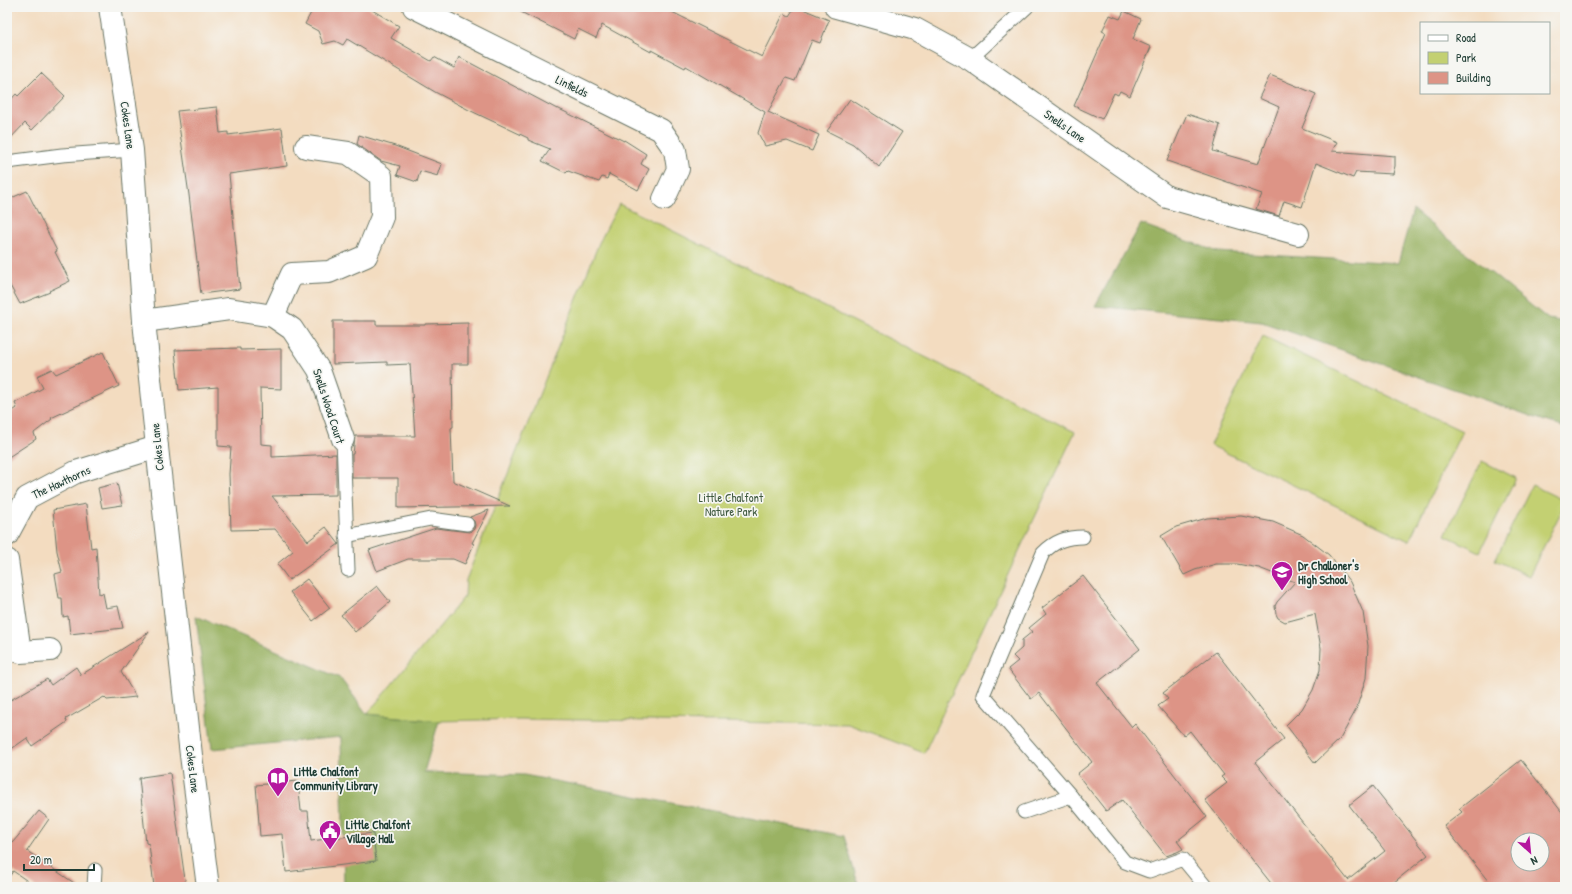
<svg xmlns="http://www.w3.org/2000/svg" width="1572" height="894" viewBox="0 0 1572 894" font-family="'Patrick Hand',sans-serif">
<rect width="100%" height="100%" fill="#f6f6f2"/>
<filter id="ink" filterUnits="userSpaceOnUse"><feTurbulence type="fractalNoise" baseFrequency=".025" numOctaves="2"/><feDisplacementMap in="SourceGraphic" scale="8" xChannelSelector="R" yChannelSelector="G"/><feConvolveMatrix kernelMatrix="1 2 1 2 8 2 1 2 1" color-interpolation-filters="sRGB"/></filter>
<filter id="wash" filterUnits="userSpaceOnUse"><feTurbulence type="fractalNoise" baseFrequency=".012" numOctaves="4" result="noise"/><feDisplacementMap in="SourceGraphic" scale="16" xChannelSelector="R" yChannelSelector="G"/><feGaussianBlur stdDeviation="0.9" result="paint"/><feColorMatrix in="noise" values="0 0 0 0 0 0 0 0 0 0 0 0 0 0 0 0 0 1.4 0 .05"/><feComposite in="paint" operator="in"/></filter>
<g filter="url(#wash)">
<rect width="100%" height="100%" fill="#f3dcc0"/>
<g fill="#c3d072" stroke="#718653">
<polygon points="619,204 1075,432 924,753 848,724 520,719 439,721 367,714 465,596 466,580 599,243"/>
<polygon points="1263,336 1462,431 1409,541 1210,445"/>
<polygon points="1482,461 1516,478 1480,552 1445,535"/>
<polygon points="1532,485 1565,501 1565,504 1529,576 1495,560"/>
</g>
<g fill="#9ab264" stroke="#5c784c">
<polygon points="1413,210 1548,319 1565,322 1565,428 1262,322 1095,306 1141,224 1218,252 1398,263"/>
<polygon points="196,616 340,678 367,714 439,721 424,772 524,775 844,836 859,887 344,887 341,737 212,749"/>
</g>
<g id="blocks">
<g fill="#dd9486" fill-rule="evenodd">
<polygon points="314,7 367,7 399,26 391,38 431,61 434,57 454,68 459,57 557,109 557,108 624,141 624,140 646,154 641,164 649,169 638,190 609,174 607,179 602,177 599,182 568,171 566,173 542,161 550,149 528,140 528,138 469,110 435,92 347,39 343,45 335,41 323,44 318,31 305,24"/>
<polygon points="511,7 662,7 762,57 784,13 789,16 795,7 798,7 829,20 820,43 812,40 795,81 786,78 768,112 819,135 812,151 787,141 765,146 758,133 765,112 686,66 685,68 651,50 651,52 602,25 596,38 578,29 574,39"/>
<polygon points="1124,11 1141,19 1133,39 1151,47 1130,96 1120,91 1118,95 1114,93 1102,119 1074,106 1106,33 1102,31 1110,15 1120,19"/>
<polygon points="41,73 65,96 32,130 25,123 7,142 7,104 16,94 18,96"/>
<polygon points="1270,75 1316,94 1302,128 1337,142 1332,151 1395,156 1395,166 1393,174 1356,172 1353,178 1316,163 1302,207 1284,201 1279,216 1256,209 1262,194 1167,161 1187,114 1220,125 1213,151 1258,164 1279,107 1259,98"/>
<polygon points="850,99 902,132 879,167 853,144 827,131"/>
<polygon points="217,107 220,133 228,132 228,135 282,128 287,166 229,174 240,289 201,294 189,195 177,111"/>
<polygon points="359,135 395,146 442,164 438,176 420,171 417,182 397,175 400,166 381,161 357,144"/>
<polygon points="27,191 57,251 55,252 70,281 49,291 50,292 20,304 7,280 7,200"/>
<polygon points="333,321 376,321 376,325 425,325 425,324 468,323 468,364 452,364 453,427 451,428 453,481 510,506 398,508 398,478 352,478 352,454 353,454 355,436 415,436 410,364 387,365 387,362 333,364"/>
<polygon points="240,348 240,350 281,349 281,389 260,388 261,444 272,445 272,457 336,454 336,495 272,496 308,541 326,527 339,544 289,580 277,564 293,551 275,529 231,530 229,474 231,447 218,446 218,387 179,390 175,350"/>
<polygon points="103,352 119,386 51,418 52,419 34,433 36,439 7,458 7,415 17,408 15,403 43,388 37,376 52,369 56,374"/>
<polygon points="117,483 122,505 102,508 98,488"/>
<polygon points="86,504 91,548 96,547 99,594 103,593 106,608 118,606 123,628 70,634 68,616 63,617 62,598 59,598 55,574 62,572 57,551 53,510"/>
<polygon points="489,510 472,543 474,544 465,564 453,559 408,559 377,571 369,550 436,528 470,532 474,529 475,525 474,521 470,517"/>
<polygon points="1241,516 1273,522 1303,535 1329,555 1350,582 1363,612 1368,646 1366,678 1356,710 1340,739 1315,763 1286,725 1302,709 1313,690 1320,670 1321,648 1315,614 1285,622 1278,618 1276,614 1275,606 1277,602 1295,582 1259,568 1237,564 1216,564 1195,570 1184,575 1161,536 1176,527 1207,518"/>
<polygon points="1083,576 1140,649 1097,683 1132,727 1135,724 1207,817 1177,841 1183,849 1177,852 1166,856 1122,800 1106,811 1077,774 1092,762 1039,693 1031,699 1008,669 1018,661 1013,656 1022,648 1022,640 1032,632 1029,628 1046,614 1042,608"/>
<polygon points="307,579 330,608 313,621 290,592"/>
<polygon points="377,586 390,602 355,632 341,615"/>
<polygon points="149,632 121,672 136,697 107,700 104,697 66,719 67,722 32,746 27,738 7,752 7,702 47,679 51,685 76,667 81,675"/>
<polygon points="1216,652 1284,739 1255,762 1348,880 1385,851 1349,805 1373,786 1428,855 1388,887 1274,887 1205,800 1227,783 1221,777 1224,775 1190,731 1184,736 1158,706 1168,699 1163,693"/>
<path d="M1521,760l44,56v71h-72l-49,-61 18,-14 -3,-3zM1518,840h24v24h-24z"/>
<polygon points="170,773 186,887 154,887 149,844 146,843 139,778 142,778 142,777"/>
<polygon points="298,781 301,811 308,811 311,841 373,833 376,861 286,872 282,834 260,836 256,785"/>
<polygon points="39,811 49,819 27,851 80,887 36,887 13,871 7,880 7,838 13,842"/>
</g>
</g>
</g>
<g filter="url(#ink)">
<use href="#blocks" fill-opacity="0" stroke="#697565" stroke-width="1"/>
<g fill="none" stroke-linecap="round" stroke-linejoin="round">
<g stroke="#697565" stroke-width="15">
<g id="service">
<polyline points="970,59 1027,7"/>
<polyline points="7,162 62,155 132,150"/>
<polyline points="343,439 348,570"/>
<polyline points="346,536 431,519 467,524"/>
<path d="M1071,796l-88,-101 60,-142c12,-12 23,-16 40,-16"/>
<polyline points="1024,812 1071,796 1125,862 1149,871 1183,859 1206,887"/>
<polyline points="94,887 95,870"/>
</g>
</g>
<g stroke="#697565" stroke-width="24">
<g id="minor">
<polyline points="414,7 661,130 675,150 678,169 664,199"/>
<polyline points="836,7 915,29 970,59 1167,197 1298,234"/>
<polyline points="273,316 292,274 329,272 366,256 382,217 381,176 348,153 306,147"/>
<polyline points="144,321 229,309 273,316 292,329 319,370 343,439"/>
<polyline points="7,535 27,498 76,472 157,447"/>
<polyline points="7,560 20,652 50,650"/>
</g>
</g>
<g stroke="#697565" stroke-width="24">
<polyline id="secondary" points="110,7 132,150 144,321 157,447 191,755 208,887"/>
</g>
<use href="#service" stroke="#fff" stroke-width="13"/>
<use href="#minor" stroke="#fff" stroke-width="22"/>
<use href="#secondary" stroke="#fff" stroke-width="22"/>
</g>
</g>
<defs>
<g id="school-pin" transform="scale(1.15)"><path d="M0 17L-7.5 6A9.5 9.5 0 1 1 7.5 6Z" fill="#b5179e" stroke="#f6f6f2"/><path d="M0-5L7-2L0 1L-7-2ZM-4 1L0 2.5L4 1V4Q0 6-4 4Z" fill="#fff"/></g>
<g id="library-pin" transform="scale(1.15)"><path d="M0 17L-7.5 6A9.5 9.5 0 1 1 7.5 6Z" fill="#b5179e" stroke="#f6f6f2"/><path d="M-6-4Q-3-5.5-.7-3.5V5Q-3 3-6 4ZM6-4Q3-5.5 .7-3.5V5Q3 3 6 4Z" fill="#fff"/></g>
<g id="civic-pin" transform="scale(1.15)"><path d="M0 17L-7.5 6A9.5 9.5 0 1 1 7.5 6Z" fill="#b5179e" stroke="#f6f6f2"/><path d="M-.6-6.5H3V-4.5H.6V-3L4-1V1h2V6H-6V1h2V-1L-.6-3ZM-1.2 2.5V6h2.4V2.5Z" fill="#fff"/></g>
</defs>
<g fill-rule="evenodd">
<use href="#school-pin" x="1282" y="572"/>
<use href="#library-pin" x="278" y="778"/>
<use href="#civic-pin" x="330" y="831"/>
</g>
<g text-anchor="middle" dominant-baseline="central" stroke-width="3.5" stroke-linejoin="round" paint-order="stroke">
<g font-size="12" fill="#1f3d34" stroke="#f6f6f2">
<text transform="translate(572 86) rotate(26)">Linfields</text>
<text transform="translate(128 125) rotate(82)">Cokes Lane</text>
<text transform="translate(1065 126) rotate(35)">Snells Lane</text>
<text transform="translate(329 406) rotate(72)">Snells Wood Court</text>
<text transform="translate(157 447) rotate(-96)">Cokes Lane</text>
<text transform="translate(61 482) rotate(-25)">The Hawthorns</text>
<text transform="translate(193 769) rotate(83)">Cokes Lane</text>
</g>
<g font-size="12" fill="#405a40" stroke="#f6f6f2">
<text x="731" y="497">Little Chalfont<tspan x="731" dy="14">Nature Park</tspan></text>
</g>
<g font-size="12" font-weight="bold" fill="#1f3d34" stroke="#f6f6f2" text-anchor="start">
<text x="1298" y="565">Dr Challoner's<tspan x="1298" dy="14">High School</tspan></text>
<text x="294" y="771">Little Chalfont<tspan x="294" dy="14">Community Library</tspan></text>
<text x="346" y="824">Little Chalfont<tspan x="346" dy="14">Village Hall</tspan></text>
</g>
</g>
<rect width="1572" height="894" fill="none" stroke="#f6f6f2" stroke-width="24"/>
<rect x="1420" y="22" width="130" height="72" fill="#f6f6f2" stroke="#a0aca6"/>
<rect x="1428" y="35" width="20" height="6" fill="#ffffff" stroke="#a0aca6"/>
<text x="1456" y="42" font-size="12" fill="#1f3d34">Road</text>
<rect x="1428" y="52" width="20" height="12" fill="#c3d072" stroke="#a0aca6"/>
<text x="1456" y="62" font-size="12" fill="#1f3d34">Park</text>
<rect x="1428" y="72" width="20" height="12" fill="#dd9486" stroke="#a0aca6"/>
<text x="1456" y="82" font-size="12" fill="#1f3d34">Building</text>
<g transform="translate(1530 852) rotate(153)"><circle r="19" fill="#f6f6f2" stroke="#a0aca6"/>
<path d="M0-3L7 15L0 10L-7 15Z" fill="#b5179e"/>
<text y="-6" font-size="11" font-weight="bold" text-anchor="middle" fill="#1f3d34">N</text>
</g>
<path d="M24 864v6h70v-6" fill="none" stroke="#1f3d34" stroke-width="2"/>
<text x="30" y="864" font-size="12" fill="#1f3d34" stroke="#f6f6f2" stroke-width="3" paint-order="stroke">20 m</text>
</svg>
